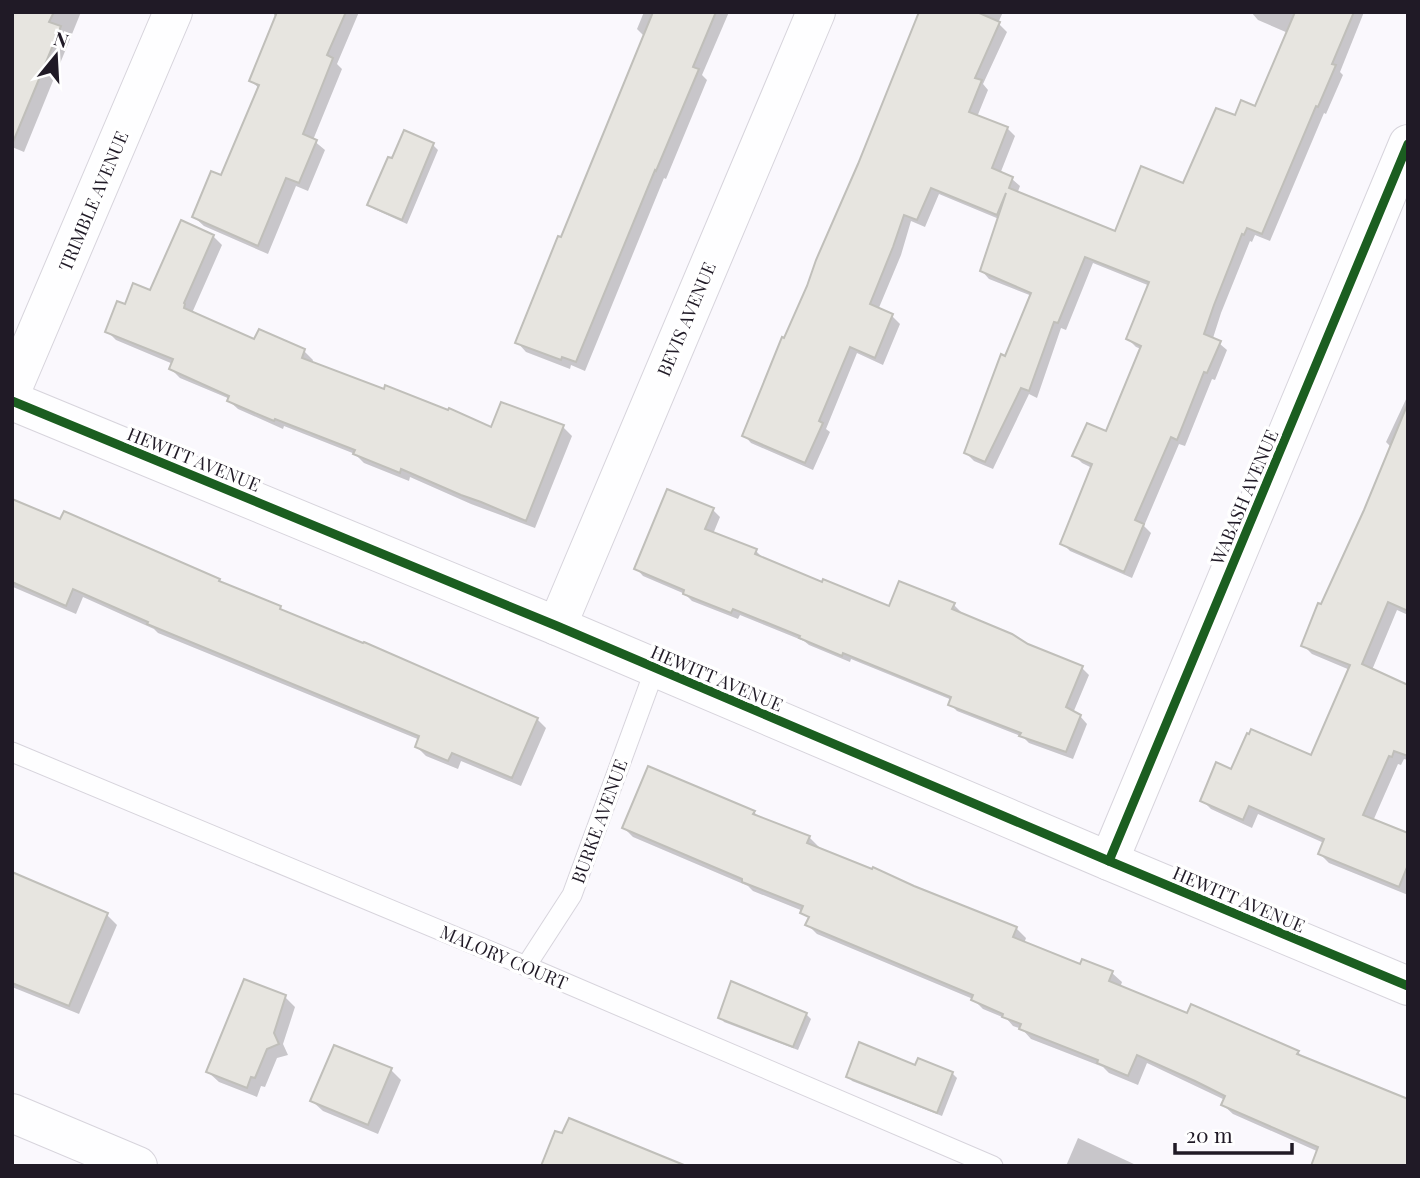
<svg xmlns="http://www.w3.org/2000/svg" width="1420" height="1178" viewBox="0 0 1420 1178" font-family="'Playfair Display',serif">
<rect width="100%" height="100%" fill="#faf8fd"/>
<g fill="#0003">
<polygon points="12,12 81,12 24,152 12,147"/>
<polygon points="275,12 359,12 337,64 342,69 313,140 325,150 308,191 296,186 268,254 204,226 194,217 222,178 260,89 251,81 277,17 274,15"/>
<polygon points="644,12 729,12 702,75 707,80 666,179 664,178 585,371 571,365 570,369 526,352 517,342 562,239 645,37 637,29"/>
<polygon points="925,12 1003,12 998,23 1007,32 983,84 988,90 977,117 1007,128 1015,136 1000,174 1012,179 1020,186 1017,194 1116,233 1183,186 1236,117 1256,108 1288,33 1258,20 1251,12 1364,12 1340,72 1343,75 1326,114 1324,113 1270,241 1255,235 1252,242 1250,241 1221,313 1213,338 1227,350 1215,380 1212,379 1185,446 1179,444 1144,526 1151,533 1132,578 1070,551 1062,543 1092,468 1082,463 1074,455 1107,434 1141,349 1136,347 1128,339 1150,286 1093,263 1066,330 1061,328 1037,398 1029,394 993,469 974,461 966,453 1032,296 989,279 982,271 999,219 939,194 925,227 911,221 901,255 878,310 892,316 900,324 883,365 857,353 826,429 830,432 813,470 751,443 744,435"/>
<polygon points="405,133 433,145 438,150 407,224 374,209 369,204 393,161"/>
<polygon points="213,236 222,245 192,313 255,342 304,351 313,360 312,363 492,430 563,427 572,436 535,528 471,504 410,477 409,481 364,463 355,454 284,426 283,429 238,409 229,401 230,399 180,378 171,369 173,364 116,340 107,331 126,306 151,292"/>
<polygon points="1408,395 1408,615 1397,610 1372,670 1408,721 1408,760 1404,759 1401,765 1398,764 1373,821 1408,835 1408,895 1329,863 1320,854 1324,843 1258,814 1252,828 1211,809 1202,800 1232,772 1312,757 1350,670 1312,654 1303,645 1365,511 1391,447 1386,442"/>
<polygon points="12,501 219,580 223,584 280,608 287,614 537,719 546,728 521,786 461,761 458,769 426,756 417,747 420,740 158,633 154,629 83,597 76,614 13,587 12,588"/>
<polygon points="713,510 720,517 713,534 756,551 763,558 823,584 890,608 954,605 961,612 960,614 1028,646 1082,668 1089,675 1073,713 1080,716 1087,724 1073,759 1029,743 1023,737 957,711 950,704 952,700 851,659 850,662 809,645 804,641 740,615 738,619 692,601 685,594 643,576 636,568"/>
<polygon points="754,812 760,819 809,837 819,847 818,849 1016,928 1026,938 1024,944 1081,967 1112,973 1122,982 1120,988 1188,1016 1298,1052 1303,1058 1319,1152 1233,1114 1223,1105 1225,1100 1147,1063 1138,1085 1109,1073 1103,1067 1031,1039 1022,1029 1013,1026 1007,1019 983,1009 973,999 817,934 807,924 810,919 803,912 803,911 753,891 748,886 633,837 624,828"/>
<polygon points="12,873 107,915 117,925 79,1014 12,987"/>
<polygon points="285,997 295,1007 283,1044 288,1055 277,1058 265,1087 261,1086 257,1097 219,1082 208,1072"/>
<polygon points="806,1014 811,1019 798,1050 724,1022 720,1017"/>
<polygon points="916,1067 952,1073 957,1078 942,1116 852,1081 848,1076"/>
<polygon points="391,1070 401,1080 378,1134 323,1111 312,1101"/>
<polygon points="1078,1138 1136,1165 1138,1166 1066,1166"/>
</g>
<g fill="#e7e5e0" stroke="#c0bfba" stroke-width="2">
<polygon points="12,12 54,12 49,22 61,26 13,142"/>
<polygon points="277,12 346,12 327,55 333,58 303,134 317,140 299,183 286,178 258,246 192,217 211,171 221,175 259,85 249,81"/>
<polygon points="653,12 716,12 693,67 699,69 656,171 655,170 576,362 562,357 561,360 515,343 558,236 561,237"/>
<polygon points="919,12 977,12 1000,22 975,78 982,80 969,112 1008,127 992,168 1013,177 1009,188 1115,231 1141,166 1183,183 1216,108 1235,115 1241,100 1255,106 1295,12 1354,12 1332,64 1336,65 1318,107 1316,106 1262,234 1247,228 1244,235 1242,234 1214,305 1204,334 1221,341 1207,373 1204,372 1177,440 1171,437 1135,520 1144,524 1124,572 1060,544 1092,464 1072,456 1087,423 1106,431 1141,346 1126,339 1149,282 1085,257 1058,323 1054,322 1029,391 1021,388 985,462 964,453 1001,354 1005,356 1031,293 980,271 1006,193 997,215 931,188 917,220 904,215 893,247 870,304 893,314 875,358 850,347 819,421 823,423 805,463 742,436 782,337 784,338 807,286 816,260 858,164"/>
<polygon points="404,130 434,143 402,220 367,205 388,157 392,158"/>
<polygon points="181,220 214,235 184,303 185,304 184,308 254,339 259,329 305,349 302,358 384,389 385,385 448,410 449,408 491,427 501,402 564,425 526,521 481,502 461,495 401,469 400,473 353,454 355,450 275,419 274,421 227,401 229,396 169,369 173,359 105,332 117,301 125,304 133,283 150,290"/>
<polygon points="1408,403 1408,611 1388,602 1362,664 1408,685 1408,756 1394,751 1392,757 1389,756 1363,815 1408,833 1408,865 1399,887 1318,854 1324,839 1249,806 1243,820 1200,801 1216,762 1231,769 1247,733 1249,734 1251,729 1311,755 1350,665 1301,646 1318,603 1321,604 1364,510"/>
<polygon points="667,489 714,508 705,529 757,549 755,554 822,582 823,579 889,606 899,581 955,603 952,609 1012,634 1028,644 1083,666 1066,707 1081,715 1066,752 1019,736 1021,733 948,705 951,697 843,653 842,656 799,638 800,636 733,609 731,613 683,594 684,590 634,569"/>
<polygon points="12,499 60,519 64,511 220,579 219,581 281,606 280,609 363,643 364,642 538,718 512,778 452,753 448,761 415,747 419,736 147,624 148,622 73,589 66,606 12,582"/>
<polygon points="648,766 755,811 753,814 810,836 807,843 872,869 873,867 914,886 1017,927 1013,937 1080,964 1082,959 1113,971 1109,981 1187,1013 1191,1004 1299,1051 1297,1054 1408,1099 1408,1166 1311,1166 1318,1147 1221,1105 1225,1096 1195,1081 1137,1055 1128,1076 1097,1063 1098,1060 1019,1029 1021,1024 1002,1017 1003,1014 971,1000 973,995 805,925 809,917 800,913 803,906 742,882 742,879 622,828"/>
<polygon points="12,872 108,913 69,1006 12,983"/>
<polygon points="244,979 286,995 274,1033 279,1044 267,1049 255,1078 251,1077 247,1088 206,1072"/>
<polygon points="731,981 807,1013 793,1047 718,1018"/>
<polygon points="859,1042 915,1065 918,1058 953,1072 937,1113 846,1077"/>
<polygon points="334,1045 392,1068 368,1125 310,1101"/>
<polygon points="569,1118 684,1165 684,1166 541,1166 555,1131 562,1133"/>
</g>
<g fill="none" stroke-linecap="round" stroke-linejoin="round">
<g stroke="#d7d4dc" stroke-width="21">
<g id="lane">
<polyline points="12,752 526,966 993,1166"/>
<polyline points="526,966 572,895 655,669"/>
</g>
</g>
<g stroke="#d7d4dc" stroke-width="40">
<g id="street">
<polyline points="12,390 173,12"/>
<polyline points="12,401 557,626 1109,861 1408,986"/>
<polyline points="557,626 816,12"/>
<polyline points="1109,861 1408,144"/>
<polyline points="12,1113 138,1166"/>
</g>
</g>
<use href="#lane" stroke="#fefeff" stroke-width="19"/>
<use href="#street" stroke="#fefeff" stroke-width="38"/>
<g stroke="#fff" stroke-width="13">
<g id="cycleway">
<polyline points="12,401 557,626 1109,861 1408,986"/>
<polyline points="1109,861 1408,144"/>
</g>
</g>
<use href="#cycleway" stroke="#1b5e20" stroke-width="9"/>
</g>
<g text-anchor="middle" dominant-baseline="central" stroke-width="7" stroke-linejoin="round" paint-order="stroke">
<g font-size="18" fill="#201a26" stroke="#fff">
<text transform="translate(93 201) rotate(-67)">TRIMBLE AVENUE</text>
<text transform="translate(686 319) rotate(-67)">BEVIS AVENUE</text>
<text transform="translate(194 459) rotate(22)">HEWITT AVENUE</text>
<text transform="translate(1244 497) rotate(-67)">WABASH AVENUE</text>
<text transform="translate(717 678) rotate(23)">HEWITT AVENUE</text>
<text transform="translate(599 821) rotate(-70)">BURKE AVENUE</text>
<text transform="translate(1239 899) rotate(23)">HEWITT AVENUE</text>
<text transform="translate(504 957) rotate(23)">MALORY COURT</text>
</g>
</g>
<rect width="1420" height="1178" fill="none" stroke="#201a26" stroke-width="28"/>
<g transform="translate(56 56) rotate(18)" stroke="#ffffff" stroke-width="5" paint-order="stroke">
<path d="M0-5L12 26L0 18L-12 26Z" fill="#201a26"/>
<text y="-10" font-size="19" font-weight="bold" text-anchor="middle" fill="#201a26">N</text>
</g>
<path d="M1175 1143v10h117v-10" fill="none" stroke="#201a26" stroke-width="3.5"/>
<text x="1186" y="1143" font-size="21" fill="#201a26" stroke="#ffffff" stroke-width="5" paint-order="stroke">20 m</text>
</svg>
